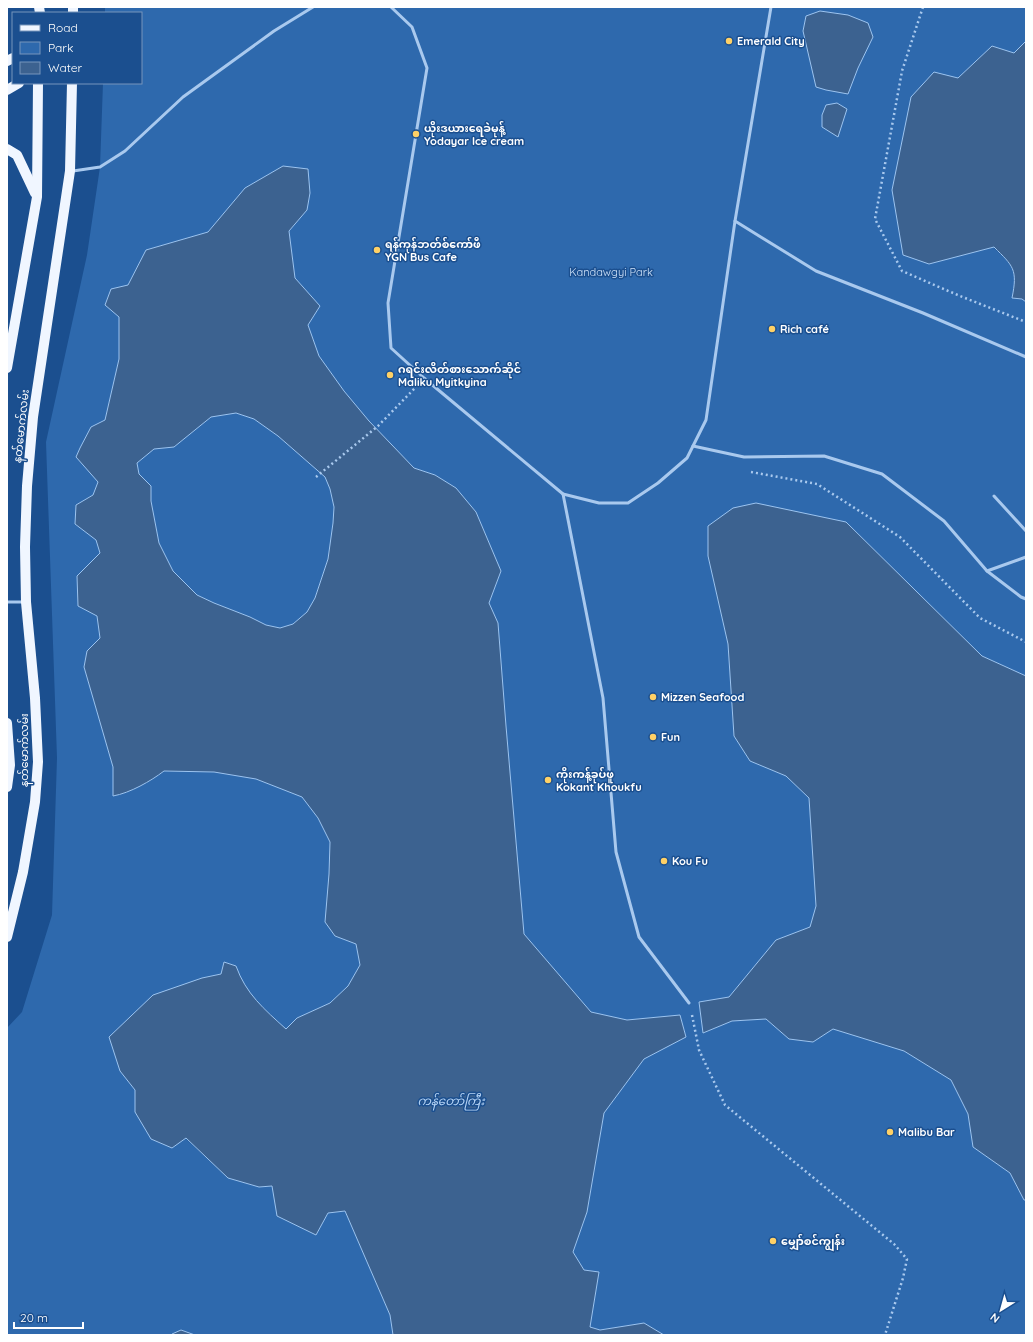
<svg xmlns="http://www.w3.org/2000/svg" width="1033" height="1342" viewBox="0 0 1033 1342" font-family="Quicksand,'Noto Sans Myanmar',sans-serif">
<rect width="100%" height="100%" fill="#1b4f8f"/>
<g fill="#2e69ad">
<path d="M105,7h921v34l-12,12 -22,-7 -34,32 -29,186 64,-17c20,19 25,22 19,51l10,1 4,3v374l-44,-20 -136,-134 -138,34 20,88 6,92 16,25 36,15 23,22 7,108 -6,21 -34,13 -47,57 -30,6 4,30 29,-12 34,-2 23,20 24,3 20,-13 71,22 47,29 17,34 5,33 37,26 14,27h2v135h-362l-20,-12 -44,7 -10,-3 9,-55 -15,-2 -11,-18 14,-40 17,-99 40,-54 42,-23 -6,-21 -53,5 -36,-8 -67,-78 -18,-208 -8,-103 -9,-20 12,-32 -25,-59 -20,-24 -21,-13 -21,-7 -45,-47 -25,-30 -25,-35 -11,-31 12,-19 -25,-28 -6,-47 18,-21 -24,-44 -38,22 -37,44 -62,18 -18,35 -9,32v42l-14,61 -14,7 8,55 -6,13 -17,10 -1,19 22,16 3,13 -23,23 1,30 19,9 3,23 -13,13 -3,16 29,100v29c16,-3 39,-15 51,-25l50,1 42,7 46,18 16,21 12,24 -1,32 6,62 21,8 4,21 -12,21 -18,17 -33,15 -11,11 -36,-34 -10,-16 -4,-13 -12,-4 -3,12 -19,4 -82,93 15,19v22l50,26 43,40 31,9 14,-1 43,49 12,-22 17,-2 45,104 3,20h-198l-14,-5 -9,4v1h-165v-307l15,-16 30,-97 5,-157 -11,-316 41,-187 13,-88 3,-84h38v-70h-36z"/>
<polygon points="236,413 254,419 278,436 325,477 330,489 334,507 333,523 328,559 315,598 307,612 293,624 280,628 266,625 250,617 214,603 197,595 173,571 159,543 151,501 151,486 139,474 137,463 154,449 174,447 211,417"/>
</g>
<g fill="#3c6290" stroke="#9cc4f0" fill-rule="evenodd">
<polygon points="820,11 848,15 868,23 873,37 858,68 848,94 826,90 816,87 803,31 806,16"/>
<path d="M1026,41v261l-4,-3 -10,-1c6,-29 1,-32 -18,-51l-65,17 -26,-9 -11,-65 19,-93 23,-25 24,6 34,-32 22,7z"/>
<polygon points="837,103 847,109 838,137 822,127 822,115 826,105"/>
<path d="M283,166l25,3 2,24 -3,17 -18,21 6,47 25,28 -12,19 11,31 25,35 25,30 45,47 21,7 21,13 20,24 25,59 -12,32 9,20 8,103 18,208 67,78 36,8 53,-5 6,22 -42,22 -40,54 -17,99 -14,40 11,18 15,2 -9,55 10,3 44,-7 20,12h-271l-3,-20 -45,-104 -17,2 -12,22 -39,-19 -5,-30 -13,1 -31,-9 -42,-40 -14,10 -21,-9 -16,-27v-22l-15,-19 -11,-34 44,-42 49,-17 19,-4 3,-12 12,4c10,28 28,43 50,63l11,-11 33,-15 18,-17 12,-21 -4,-21 -21,-8 -10,-14 4,-48 1,-32 -12,-24 -16,-21 -46,-18 -42,-7 -50,-1c-13,10 -34,22 -51,25v-29l-29,-100 3,-16 13,-13 -3,-22 -19,-10 -1,-30 23,-23 -4,-13 -21,-16 1,-19 17,-10 5,-13 -22,-25 4,-9 11,-21 14,-7 14,-61v-42l-14,-12 6,-16 17,-4 18,-35 62,-18 37,-44zM236,413l18,6 24,17 47,41 5,12 4,18 -1,16 -5,36 -13,39 -8,14 -14,12 -13,4 -14,-3 -16,-8 -36,-14 -17,-8 -24,-24 -14,-28 -8,-42v-15l-12,-12 -2,-11 17,-14 20,-2 37,-30z"/>
<polygon points="756,503 846,522 982,656 1026,676 1026,1200 1024,1200 1010,1173 973,1147 968,1114 951,1080 904,1051 833,1029 813,1042 789,1039 766,1019 732,1021 703,1033 699,1002 729,997 776,940 810,927 816,906 809,798 786,776 750,761 734,736 728,644 708,556 708,526 733,508"/>
<polygon points="181,1330 195,1335 172,1335 172,1334"/>
</g>
<g fill="none" stroke-linecap="round" stroke-linejoin="round">
<g stroke="#a9c9ee" stroke-width="2.5" stroke-dasharray="2 3" stroke-linecap="butt">
<polyline points="923,7 902,71 875,219 902,271 960,296 1026,322"/>
<polyline points="751,472 817,484 900,537 980,618 1026,642"/>
<polyline points="316,477 378,426 415,388"/>
<polyline points="692,1015 699,1050 725,1105 894,1244 907,1259 903,1278 885,1335"/>
</g>
<g stroke="#a9c9ee" stroke-width="3">
<polyline points="391,7 412,27 427,68 388,303 391,348 424,378 563,494 599,503 628,503 658,483 687,458 706,420 735,221 771,7"/>
<polyline points="73,171 100,167 125,151 183,97 274,31 313,7"/>
<polyline points="735,221 816,271 923,313 1026,357"/>
<polyline points="693,446 744,457 824,456 882,474 944,521 987,571 1021,597 1026,599"/>
<polyline points="563,494 603,698 616,852 639,937 689,1003"/>
<polyline points="994,496 1026,531"/>
<polyline points="987,571 1026,557"/>
<polyline points="7,602 24,602"/>
</g>
<g stroke="#f0f6ff" stroke-width="10">
<polyline points="39,7 40,13"/>
<polyline points="73,13 73,7"/>
<polyline points="7,61 13,58"/>
<polyline points="7,90 19,83"/>
<polyline points="7,149 17,155 35,193"/>
<polyline points="7,368 37,197 38,83"/>
<polyline points="7,723 10,765 7,787"/>
<polyline points="7,937 23,872 35,802 38,762 35,698 26,602 25,547 27,486 33,417 70,171 72,83"/>
</g>
</g>
<g fill="#ffd166" stroke="#1b4f8f" stroke-width="1.5">
<circle cx="729" cy="41" r="4"/>
<circle cx="416" cy="134" r="4"/>
<circle cx="377" cy="250" r="4"/>
<circle cx="772" cy="329" r="4"/>
<circle cx="390" cy="375" r="4"/>
<circle cx="653" cy="697" r="4"/>
<circle cx="653" cy="737" r="4"/>
<circle cx="548" cy="780" r="4"/>
<circle cx="664" cy="861" r="4"/>
<circle cx="890" cy="1132" r="4"/>
<circle cx="773" cy="1241" r="4"/>
</g>
<g text-anchor="middle" dominant-baseline="central" stroke-width="3" stroke-linejoin="round" paint-order="stroke">
<g font-size="11" font-weight="bold" fill="#fff" stroke="#1b4f8f" text-anchor="start">
<text x="737" y="41">Emerald City</text>
<text x="424" y="128">ယိုးဒယားရေခဲမုန့်<tspan x="424" dy="13">Yodayar Ice cream</tspan></text>
<text x="385" y="244">ရန်ကုန်ဘတ်စ်ကော်ဖီ<tspan x="385" dy="13">YGN Bus Cafe</tspan></text>
<text x="780" y="329">Rich café</text>
<text x="398" y="369">ဂရင်းလိတ်စားသောက်ဆိုင်<tspan x="398" dy="13">Maliku Myitkyina</tspan></text>
<text x="661" y="697">Mizzen Seafood</text>
<text x="661" y="737">Fun</text>
<text x="556" y="774">ကိုးကန့်ခုပ်ဖူ<tspan x="556" dy="13">Kokant Khoukfu</tspan></text>
<text x="672" y="861">Kou Fu</text>
<text x="898" y="1132">Malibu Bar</text>
<text x="781" y="1241">မျှော်စင်ကျွန်း</text>
</g>
<g font-size="11" fill="#cfe3fa" stroke="#1b4f8f">
<text x="611" y="272">Kandawgyi Park</text>
</g>
<g font-size="11" fill="#fff" stroke="#1b4f8f">
<text transform="translate(21 426) rotate(-84)">နတ်မောက်လမ်း</text>
<text transform="translate(24 750) rotate(-90)">နတ်မောက်လမ်း</text>
</g>
<g font-size="12" font-style="italic" fill="#b5d3f5" stroke="#1b4f8f">
<text x="451" y="1100">ကန်တော်ကြီး</text>
</g>
</g>
<rect width="1033" height="1342" fill="none" stroke="#ffffff" stroke-width="16"/>
<rect x="12" y="12" width="130" height="72" fill="#1b4f8f" stroke="#7695bc"/>
<rect x="20" y="25" width="20" height="6" fill="#f0f6ff" stroke="#7695bc"/>
<text x="48" y="32" font-size="12" fill="#ffffff">Road</text>
<rect x="20" y="42" width="20" height="12" fill="#2e69ad" stroke="#7695bc"/>
<text x="48" y="52" font-size="12" fill="#ffffff">Park</text>
<rect x="20" y="62" width="20" height="12" fill="#3c6290" stroke="#7695bc"/>
<text x="48" y="72" font-size="12" fill="#ffffff">Water</text>
<g transform="translate(1001 1310) rotate(217)" stroke="#1b4f8f" stroke-width="3" paint-order="stroke">
<path d="M0-3L7 15L0 10L-7 15Z" fill="#ffffff"/>
<text y="-6" font-size="11" font-weight="bold" text-anchor="middle" fill="#ffffff">N</text>
</g>
<path d="M14 1322v6h69v-6" fill="none" stroke="#ffffff" stroke-width="2"/>
<text x="20" y="1322" font-size="12" fill="#ffffff" stroke="#1b4f8f" stroke-width="3" paint-order="stroke">20 m</text>
</svg>
